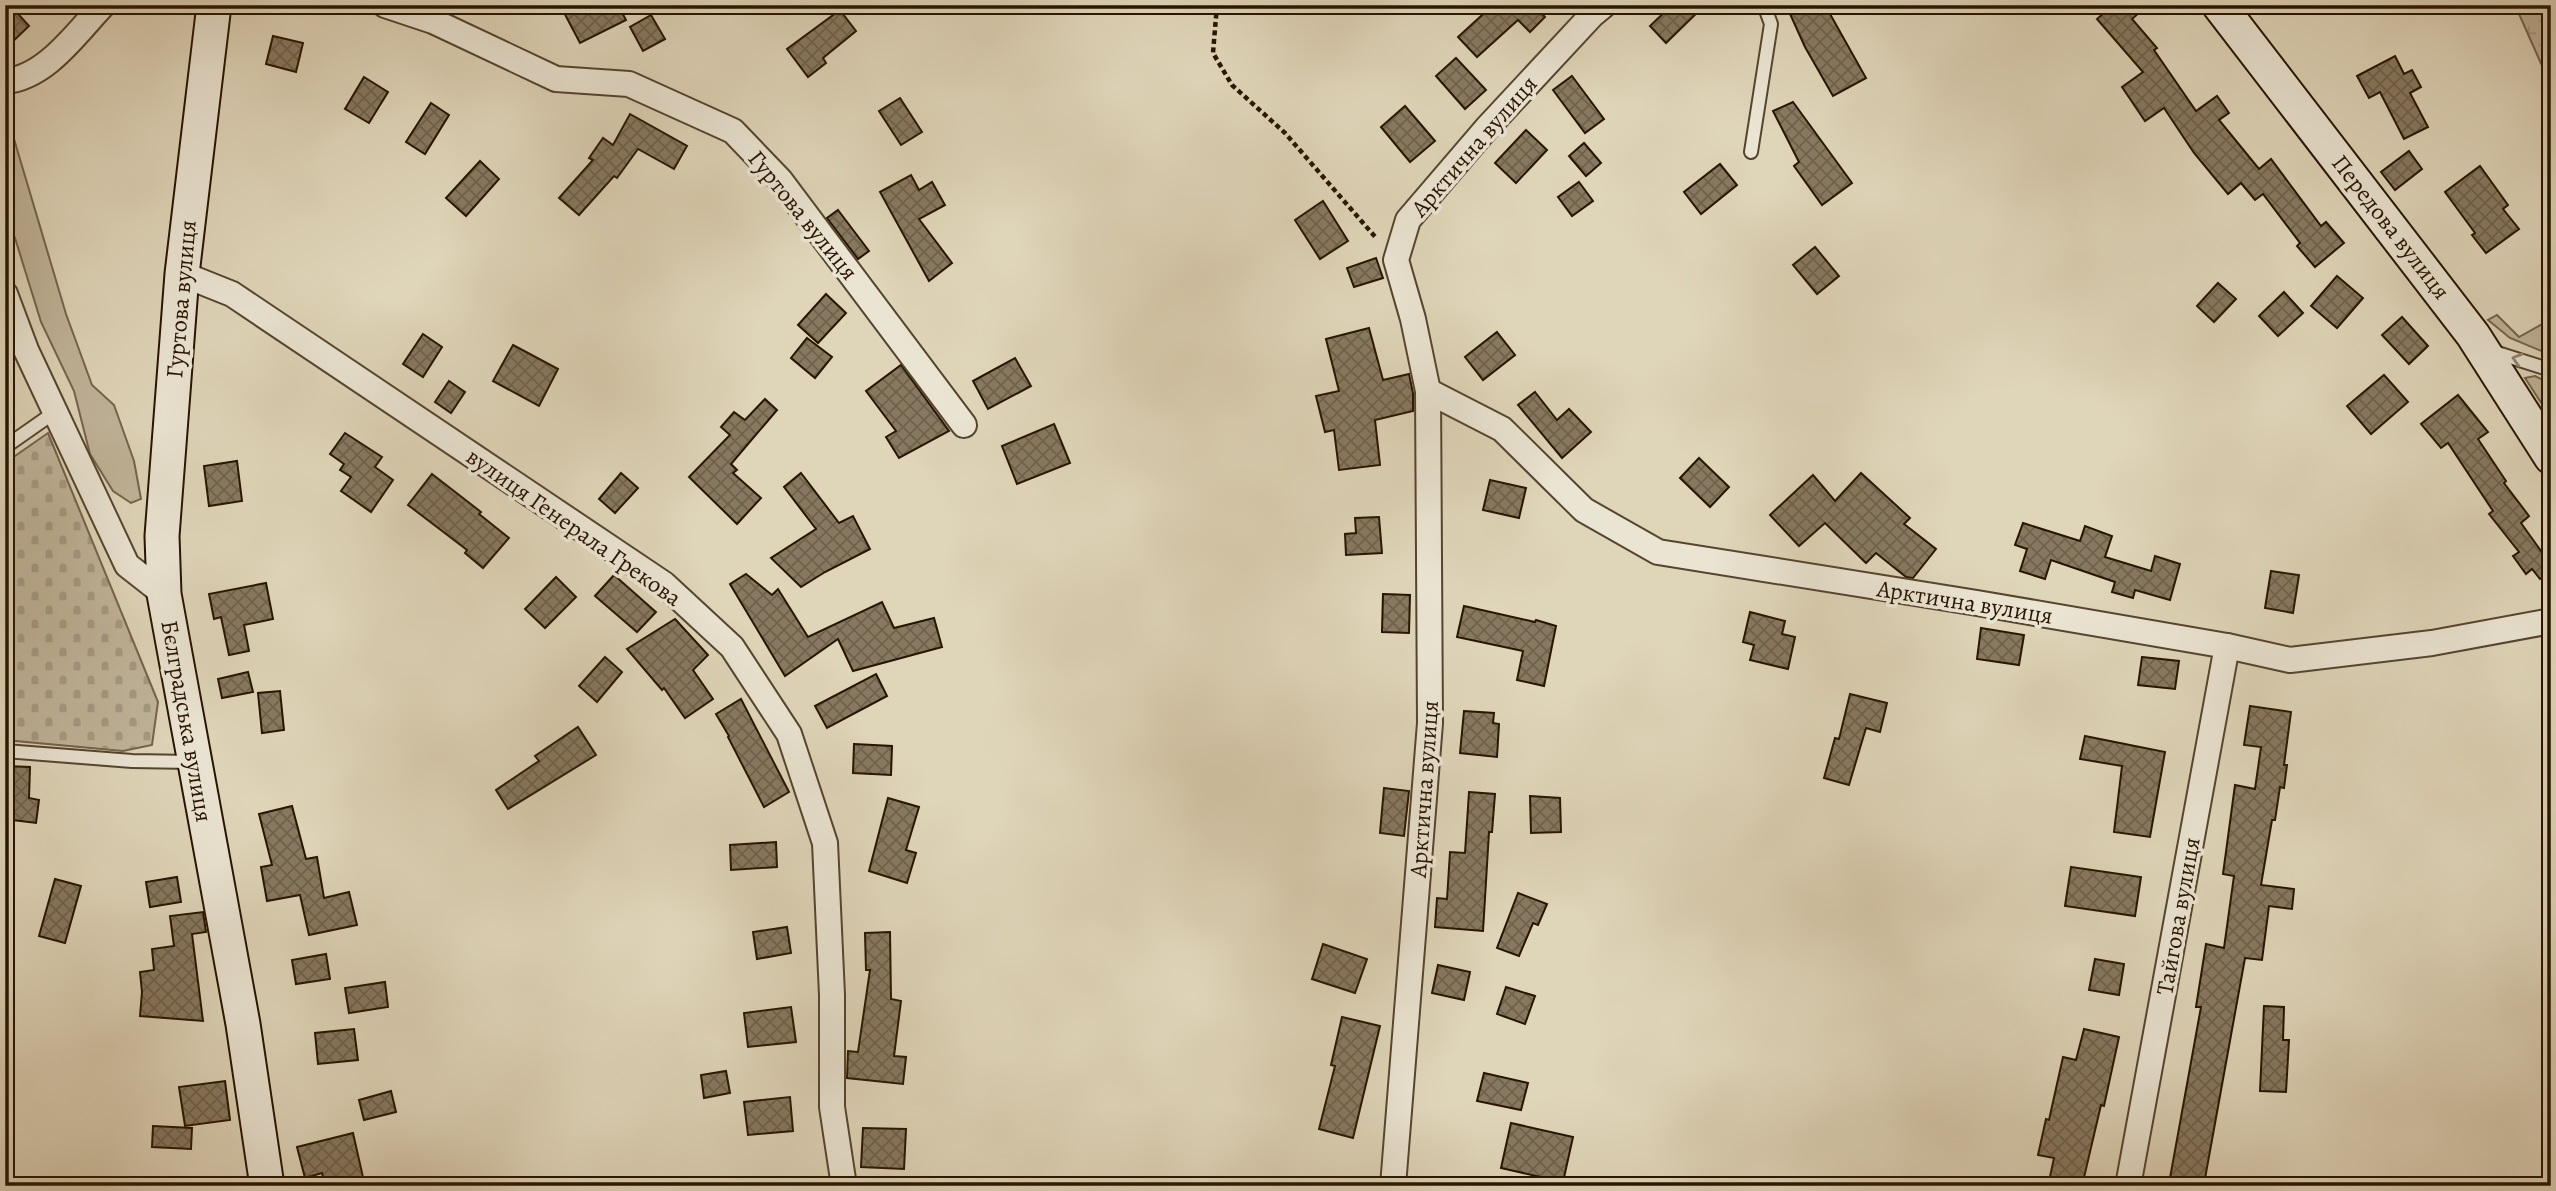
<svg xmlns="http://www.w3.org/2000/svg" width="2556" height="1191" viewBox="0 0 2556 1191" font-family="Alegreya,serif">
<defs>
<pattern id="wetland-marsh" width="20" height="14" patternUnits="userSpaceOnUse" patternTransform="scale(1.75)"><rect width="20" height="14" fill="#c0b49a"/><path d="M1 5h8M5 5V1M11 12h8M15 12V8" fill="none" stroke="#a59a83"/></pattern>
<pattern id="cemetery-stones" width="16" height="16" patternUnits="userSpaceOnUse" patternTransform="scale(1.75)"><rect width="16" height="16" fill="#c0b49a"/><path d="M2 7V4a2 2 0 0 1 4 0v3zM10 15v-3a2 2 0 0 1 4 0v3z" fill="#a59a83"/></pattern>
<pattern id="building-cross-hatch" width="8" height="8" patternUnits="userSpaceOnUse" patternTransform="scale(1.75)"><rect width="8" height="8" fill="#877960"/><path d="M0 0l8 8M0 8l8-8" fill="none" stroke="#6e624d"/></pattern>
</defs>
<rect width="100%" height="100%" fill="#dfd5b9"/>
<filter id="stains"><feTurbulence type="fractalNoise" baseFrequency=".00286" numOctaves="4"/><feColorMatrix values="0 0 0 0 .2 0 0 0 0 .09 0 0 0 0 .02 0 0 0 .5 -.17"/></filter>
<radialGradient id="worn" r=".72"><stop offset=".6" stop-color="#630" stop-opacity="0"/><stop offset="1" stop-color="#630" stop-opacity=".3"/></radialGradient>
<g fill="#c0b49a" stroke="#74644d" stroke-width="2">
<polygon points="5,129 14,139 66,314 92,385 114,405 134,461 141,499 131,503 113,491 90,454 74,391 41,322 15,238 5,219"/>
<polygon points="2497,315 2519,337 2551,319 2551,331 2548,333 2551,337 2551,355 2510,338 2488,320"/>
<polygon points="2535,376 2551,384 2551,418 2525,378"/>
</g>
<polygon fill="url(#wetland-marsh)" stroke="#74644d" stroke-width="2" points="2514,5 2551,5 2551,86 2516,7"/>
<polygon fill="url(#cemetery-stones)" stroke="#74644d" stroke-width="2" points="48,433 158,702 152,745 123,751 5,740 5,463"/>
<g fill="url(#building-cross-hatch)" stroke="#271500" stroke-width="2">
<polygon points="5,5 10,5 29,26 5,49"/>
<polygon points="560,5 618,5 626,20 580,43"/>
<polygon points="1493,5 1534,5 1545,17 1530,32 1518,20 1477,57 1458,37"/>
<polygon points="1672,5 1705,5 1666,43 1650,26"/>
<polygon points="1786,5 1825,5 1866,78 1833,96 1805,47"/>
<polygon points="2113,5 2148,5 2132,19 2157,48 2154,50 2196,111 2217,96 2229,113 2219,120 2259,169 2271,159 2321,226 2326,222 2344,243 2315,267 2297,246 2300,243 2263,194 2255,200 2241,183 2228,194 2194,153 2164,108 2145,121 2122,87 2143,72 2097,19"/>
<polygon points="840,10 856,31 823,58 826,63 808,77 787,49"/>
<polygon points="651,15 665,39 643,51 630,27"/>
<polygon points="273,36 303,43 296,72 266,64"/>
<polygon points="2395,56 2404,74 2412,70 2421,87 2410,93 2428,127 2404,139 2380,92 2369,98 2357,76"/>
<polygon points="1456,58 1486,90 1465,109 1436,76"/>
<polygon points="1572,76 1604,119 1585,133 1553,90"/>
<polygon points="364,77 388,92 369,123 345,109"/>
<polygon points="900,98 922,132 901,145 879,111"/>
<polygon points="1793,102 1852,183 1822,205 1794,166 1799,162 1773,111"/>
<polygon points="431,103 449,115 425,154 406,142"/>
<polygon points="1405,106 1435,141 1410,162 1381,127"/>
<polygon points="630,114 687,146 674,169 638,149 617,178 614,176 579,215 559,198 593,160 589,158 603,138 613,145"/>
<polygon points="1526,130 1547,150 1516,183 1495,163"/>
<polygon points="1584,143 1601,163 1586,176 1569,156"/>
<polygon points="2409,151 2422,169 2395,190 2381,172"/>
<polygon points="480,161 499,179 466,216 446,198"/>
<polygon points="1720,164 1737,185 1701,214 1684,192"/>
<polygon points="2480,166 2508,205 2503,209 2519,229 2486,253 2472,235 2475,233 2445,192"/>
<polygon points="911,175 919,190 932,182 945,205 919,219 952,263 929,281 880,192"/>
<polygon points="1579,182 1593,201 1572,216 1558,197"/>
<polygon points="1323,201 1348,241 1320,259 1295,220"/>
<polygon points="838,210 869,251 858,259 827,218"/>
<polygon points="1815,247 1839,276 1817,294 1793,265"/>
<polygon points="1376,258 1383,278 1354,287 1347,268"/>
<polygon points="2337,276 2363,298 2337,328 2311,306"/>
<polygon points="2218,283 2236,299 2214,322 2197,306"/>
<polygon points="2284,292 2303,313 2278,336 2259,316"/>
<polygon points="826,294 846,313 818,343 798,325"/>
<polygon points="2402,317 2428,346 2409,364 2382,335"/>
<polygon points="1369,328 1383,380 1409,374 1413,393 1413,411 1375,420 1380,465 1339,470 1334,430 1325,432 1316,396 1339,391 1326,339"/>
<polygon points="1497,332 1515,355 1483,380 1465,357"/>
<polygon points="423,334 442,347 423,377 403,364"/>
<polygon points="807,338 832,357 815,378 791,358"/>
<polygon points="513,345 558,369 539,406 493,381"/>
<polygon points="1015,358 1031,386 988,409 973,381"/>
<polygon points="901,365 949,431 899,458 886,437 896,431 866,391"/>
<polygon points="2384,375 2408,402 2371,434 2347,406"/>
<polygon points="449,381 465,392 451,413 435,402"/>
<polygon points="1535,392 1557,420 1569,409 1591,432 1562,458 1518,405"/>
<polygon points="2458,395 2488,432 2478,439 2506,481 2504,483 2529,516 2521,523 2551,565 2551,571 2540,579 2532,569 2526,574 2513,556 2519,552 2489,514 2493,511 2448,443 2441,448 2421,424"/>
<polygon points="765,399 777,410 731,464 737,470 733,473 761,498 737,524 689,477 730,435 721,427 734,412 745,420"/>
<polygon points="1054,424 1070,463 1017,484 1002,446"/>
<polygon points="345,433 382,457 375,467 393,480 371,512 341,491 351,477 340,470 344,464 330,454"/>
<polygon points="1699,458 1729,487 1710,507 1680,478"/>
<polygon points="237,461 242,501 209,506 204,466"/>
<polygon points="621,473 638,488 615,513 599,499"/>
<polygon points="801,473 839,523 853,516 870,549 825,572 801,587 771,558 816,529 784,487"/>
<polygon points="1861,473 1910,518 1904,524 1936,549 1913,578 1906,577 1876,553 1866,563 1825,523 1799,546 1770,515 1813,475 1835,501"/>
<polygon points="432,474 481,512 479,514 509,538 483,568 465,553 467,550 408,505"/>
<polygon points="1490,480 1526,488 1519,518 1483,510"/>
<polygon points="1379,517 1382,553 1346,555 1345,534 1356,533 1355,518"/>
<polygon points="2023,523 2080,541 2085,526 2112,536 2105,557 2151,571 2155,556 2180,564 2170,600 2135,590 2133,598 2112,592 2115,582 2051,560 2045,579 2020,571 2027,549 2015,545"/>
<polygon points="2271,571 2299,575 2293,613 2265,608"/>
<polygon points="746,574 772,595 778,589 808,637 882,602 894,628 934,618 942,647 853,671 838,639 785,676 730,584"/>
<polygon points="614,575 656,612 637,632 595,596"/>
<polygon points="556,577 576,597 545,628 525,609"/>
<polygon points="266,583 273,619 244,625 249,651 229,655 221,617 214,619 209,594"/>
<polygon points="1383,594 1410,595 1409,633 1382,632"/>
<polygon points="1464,606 1535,622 1536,620 1556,626 1544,686 1517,680 1523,651 1457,637"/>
<polygon points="1750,612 1785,621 1782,634 1795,637 1788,669 1750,660 1754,645 1743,642"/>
<polygon points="675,619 708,655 693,670 713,699 685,718 664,688 662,690 627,649"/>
<polygon points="1981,628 2024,635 2019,665 1977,659"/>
<polygon points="605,657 622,672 597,702 579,686"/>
<polygon points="2142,657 2179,661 2175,689 2138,685"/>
<polygon points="248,672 253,692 222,698 218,679"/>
<polygon points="876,674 887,696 827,728 815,706"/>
<polygon points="280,691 284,730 262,733 258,693"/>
<polygon points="1850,694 1887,703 1880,732 1866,728 1849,785 1824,778 1835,738 1839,739"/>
<polygon points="741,699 789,792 764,807 728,737 729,736 716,714"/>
<polygon points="2250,706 2291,712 2284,765 2287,765 2284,788 2280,787 2275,820 2272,820 2261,885 2294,889 2292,909 2269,906 2262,960 2245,958 2204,1184 2170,1178 2201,1007 2196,1007 2206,944 2224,948 2234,876 2223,874 2235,785 2255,789 2261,747 2244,745"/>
<polygon points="1464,711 1494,713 1493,723 1499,724 1497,757 1460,753"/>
<polygon points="578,727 596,755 508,809 496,790 539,761 535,756"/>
<polygon points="2085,736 2165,752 2150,837 2114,832 2122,766 2080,759"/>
<polygon points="854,744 892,746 891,775 853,773"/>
<polygon points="5,766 30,767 29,798 39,800 36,823 5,819"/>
<polygon points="1384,788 1409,791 1404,836 1380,833"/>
<polygon points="1469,792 1495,794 1492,832 1489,832 1483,931 1435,927 1437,898 1447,899 1450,852 1465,853"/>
<polygon points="1530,796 1560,798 1561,832 1531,833"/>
<polygon points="888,798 919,807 906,850 916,853 907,883 869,871"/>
<polygon points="292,806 306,859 317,857 324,898 349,892 357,925 309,935 300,895 267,901 261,867 272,865 259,814"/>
<polygon points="776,842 777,867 731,870 730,845"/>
<polygon points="2071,867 2141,877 2135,916 2065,906"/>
<polygon points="177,877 181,902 150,907 146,882"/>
<polygon points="55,879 81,886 65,943 39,936"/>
<polygon points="1518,893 1547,904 1538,925 1533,923 1519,956 1497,948"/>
<polygon points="203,912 206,932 192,934 203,1021 140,1016 142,992 140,972 154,970 152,949 174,946 170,916"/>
<polygon points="787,927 791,953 757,959 753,932"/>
<polygon points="890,932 891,999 901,1001 894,1056 906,1057 903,1084 847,1078 848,1051 858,1052 870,970 866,970 865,933"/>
<polygon points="1323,944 1367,959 1355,993 1312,979"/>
<polygon points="326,954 330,979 296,984 292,960"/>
<polygon points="2095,959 2124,964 2119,995 2089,990"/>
<polygon points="1438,965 1470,972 1464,1000 1432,993"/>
<polygon points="385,982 388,1007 349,1013 345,988"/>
<polygon points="1506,987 1535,996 1525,1024 1497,1014"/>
<polygon points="2264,1006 2284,1007 2283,1040 2289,1040 2286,1092 2260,1091"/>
<polygon points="791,1007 796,1042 748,1047 744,1013"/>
<polygon points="1342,1017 1380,1026 1353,1138 1319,1129 1335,1066 1331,1065"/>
<polygon points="354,1029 358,1060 318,1064 315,1033"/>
<polygon points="2084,1029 2119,1037 2104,1106 2101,1105 2082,1186 2048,1186 2054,1158 2038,1155 2046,1119 2049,1120 2063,1057 2076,1060"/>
<polygon points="726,1071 730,1093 704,1098 701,1075"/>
<polygon points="1484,1073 1528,1083 1521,1110 1477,1101"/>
<polygon points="225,1081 230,1120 185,1126 179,1087"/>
<polygon points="391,1091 396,1112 364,1120 359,1100"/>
<polygon points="790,1097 793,1131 748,1135 744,1102"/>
<polygon points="1511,1123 1573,1137 1563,1182 1501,1168"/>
<polygon points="153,1126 192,1128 191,1149 152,1147"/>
<polygon points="863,1128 906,1129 904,1169 861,1167"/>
<polygon points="353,1133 365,1186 325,1186 322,1173 305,1178 297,1147"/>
</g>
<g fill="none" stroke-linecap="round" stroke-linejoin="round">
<g stroke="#55452e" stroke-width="16">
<g id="lane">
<polyline points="1751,152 1771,24 1764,5"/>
<polyline points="2491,351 2551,370"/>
<polyline points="5,447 55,412"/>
<polyline points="5,751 132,761 193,762"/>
</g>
</g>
<g stroke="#55452e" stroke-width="28">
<g id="street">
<polyline points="385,5 433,21 556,79 629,84 733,131 780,180 964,425"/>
<path d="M5,81c41,-3 72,-49 98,-76"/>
<polyline points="182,274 232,294 664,584 732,647 789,734 825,843 832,995 832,1107 844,1186"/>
<polyline points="5,294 26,350 127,565 164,594"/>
<polyline points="1428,391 1502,429 1584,510 1658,552 1977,603 2227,646 2290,660 2432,643 2551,621"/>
<polyline points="1393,1186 1430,723 1428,391 1413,319 1396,260 1408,220 1486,129 1592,15 1604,5"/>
<polyline points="2128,1186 2227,646"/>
</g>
</g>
<g stroke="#271500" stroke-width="37">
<g id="secondary">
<polyline points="214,5 182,274 162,536 164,594 243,1024 267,1186"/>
<polyline points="2219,5 2473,335 2551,457"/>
</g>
</g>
<polyline stroke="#271500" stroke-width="4.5" stroke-dasharray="5 3.5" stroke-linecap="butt" points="1217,5 1213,53 1232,85 1285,133 1377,239"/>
<use href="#lane" stroke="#eae4d2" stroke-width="12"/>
<use href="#street" stroke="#eae4d2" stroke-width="24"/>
<use href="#secondary" stroke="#eae4d2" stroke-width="33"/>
</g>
<defs><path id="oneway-chevron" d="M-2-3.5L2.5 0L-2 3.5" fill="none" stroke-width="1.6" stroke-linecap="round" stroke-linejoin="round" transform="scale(1.75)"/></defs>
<use stroke="#928774" href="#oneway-chevron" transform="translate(2517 359) rotate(-164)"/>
<g text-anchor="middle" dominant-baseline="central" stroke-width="7" stroke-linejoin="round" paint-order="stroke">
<g font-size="24" fill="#271500" stroke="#eae4d2">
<text transform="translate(1474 146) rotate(-49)">Арктична вулиця</text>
<text transform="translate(803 215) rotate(51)">Гуртова вулиця</text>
<text transform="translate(2391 227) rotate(52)">Передова вулиця</text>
<text transform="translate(181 299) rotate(-85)">Гуртова вулиця</text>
<text transform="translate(574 527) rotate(35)">вулиця Генерала Грекова</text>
<text transform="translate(1965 602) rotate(9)">Арктична вулиця</text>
<text transform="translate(187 721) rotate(80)">Бєлградська вулиця</text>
<text transform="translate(1424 789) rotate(-86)">Арктична вулиця</text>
<text transform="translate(2178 916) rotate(-80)">Тайгова вулиця</text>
</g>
</g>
<rect width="2556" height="1191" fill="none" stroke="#dfd5b9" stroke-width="28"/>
<rect x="7" y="7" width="2542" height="1177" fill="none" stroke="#271500" stroke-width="3.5"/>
<rect x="14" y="14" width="2528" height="1163" fill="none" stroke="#271500" stroke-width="2"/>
<rect width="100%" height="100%" filter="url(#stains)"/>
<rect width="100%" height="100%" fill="url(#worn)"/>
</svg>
